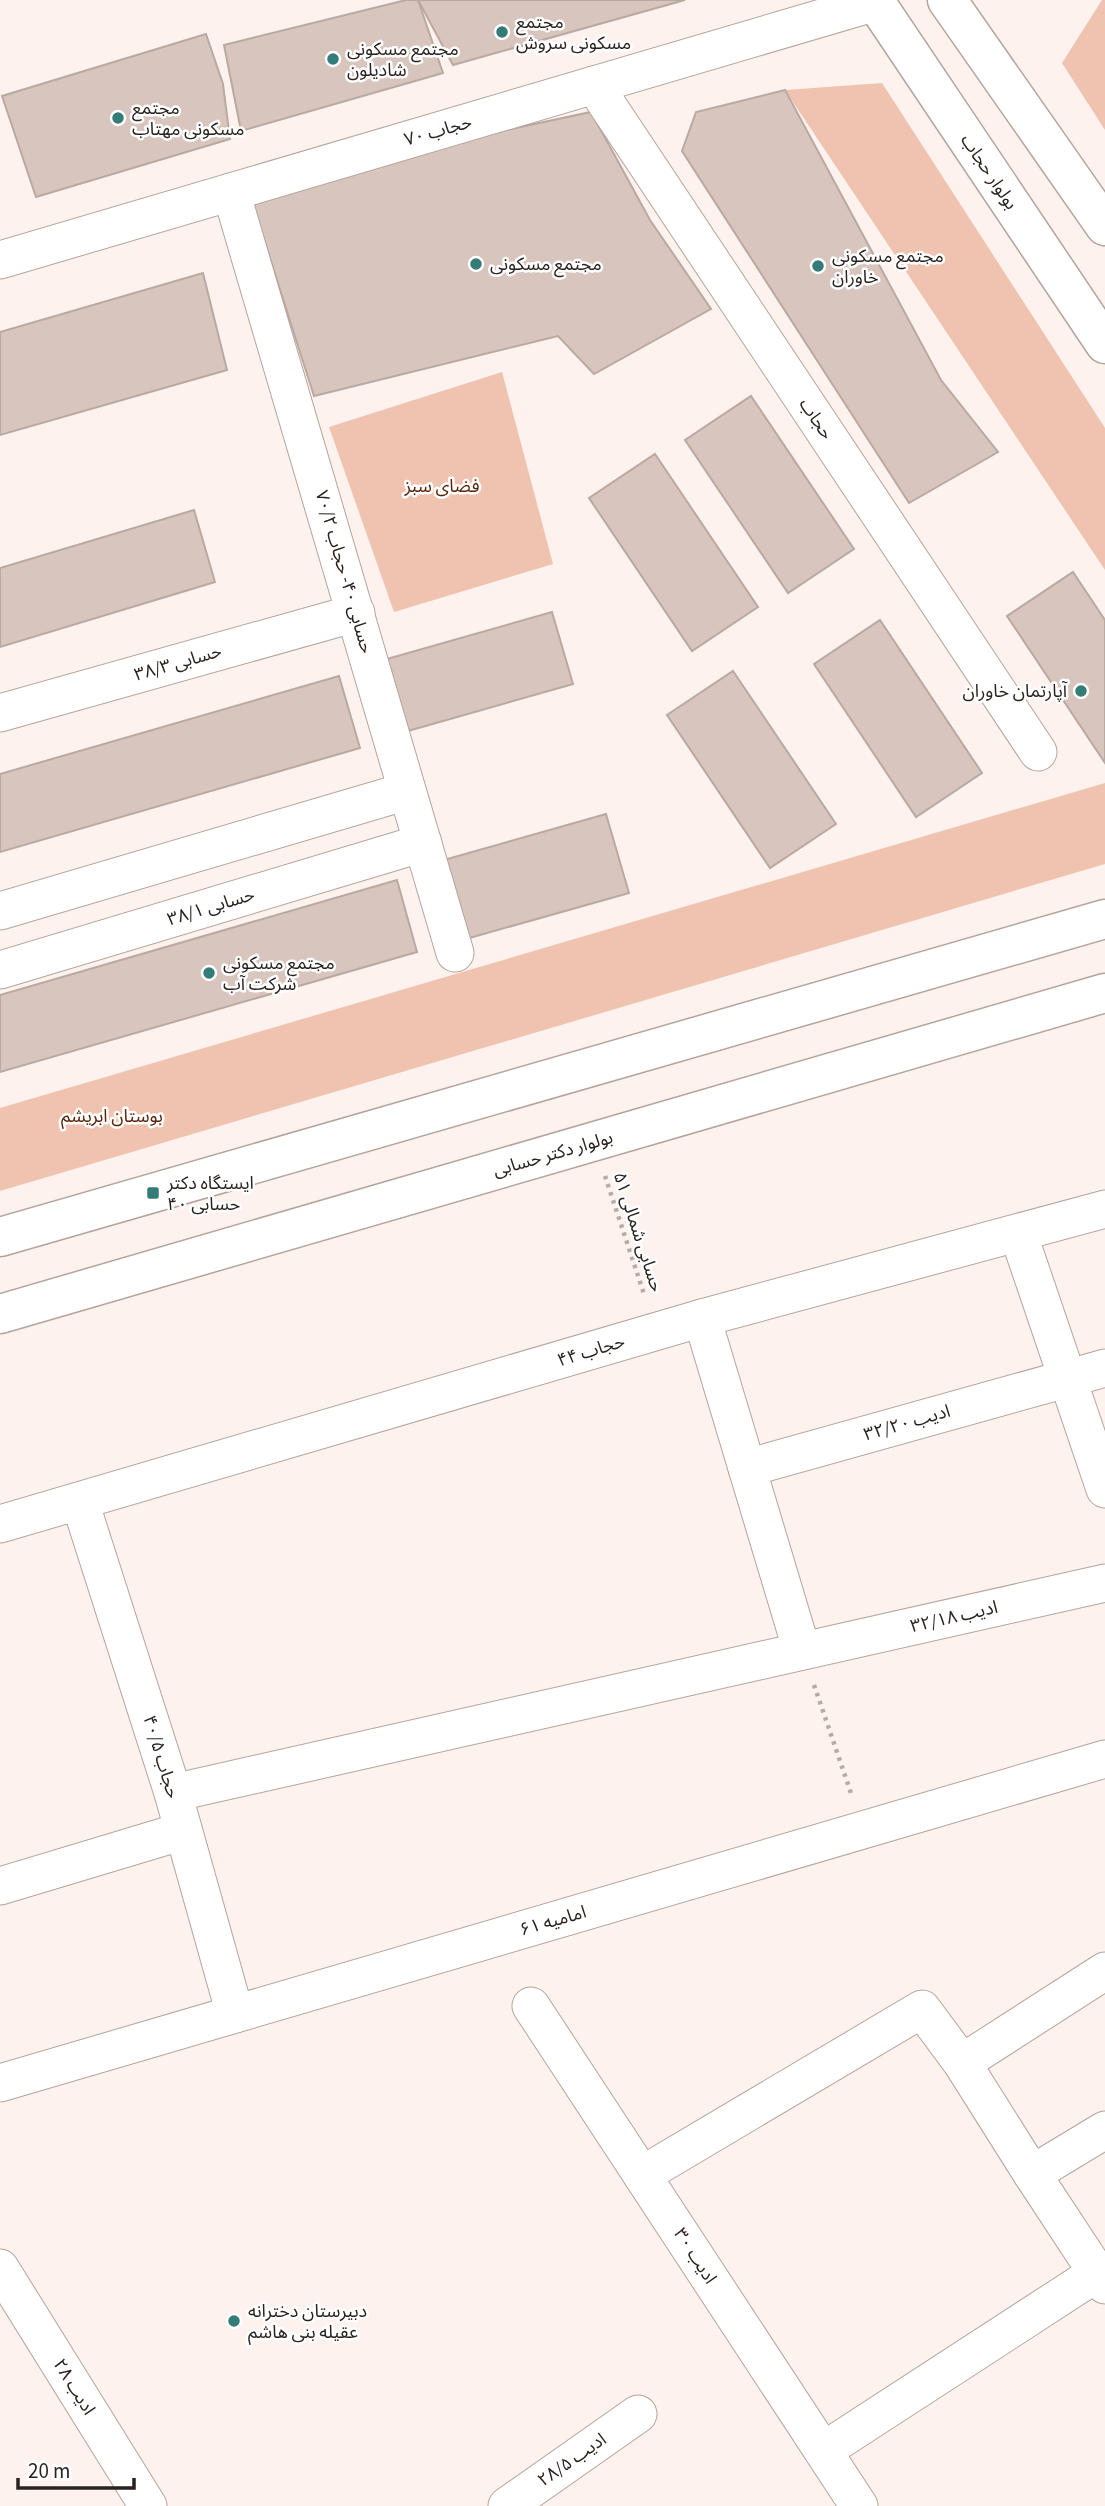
<svg xmlns="http://www.w3.org/2000/svg" width="1105" height="2506" viewBox="0 0 1105 2506" font-family="'Source Sans 3','Noto Sans Arabic',sans-serif">
<rect width="100%" height="100%" fill="#fdf2ed"/>
<g fill="#efc3b0">
<polygon points="1102,0 1105,0 1105,130 1062,63"/>
<polygon points="882,83 1105,428 1105,570 785,90"/>
<polygon points="502,372 553,564 394,612 329,427"/>
<polygon points="1105,783 1105,864 0,1191 0,1108"/>
</g>
<g fill="#d7c5be" stroke="#baa9a1" stroke-width="2">
<polygon points="406,0 418,0 443,73 241,131 224,45"/>
<polygon points="418,0 685,0 453,65"/>
<polygon points="206,34 223,84 230,139 36,197 2,96"/>
<polygon points="785,90 941,380 998,452 909,503 682,151 696,112"/>
<polygon points="591,112 650,220 711,309 594,374 558,336 314,396 252,202 464,139"/>
<polygon points="203,273 227,370 0,435 0,332"/>
<polygon points="751,396 854,549 788,593 685,440"/>
<polygon points="655,454 758,607 692,651 589,498"/>
<polygon points="194,510 215,582 0,647 0,568"/>
<polygon points="1073,572 1105,620 1105,763 1007,616"/>
<polygon points="552,612 573,684 408,731 387,659"/>
<polygon points="880,620 982,773 916,817 814,664"/>
<polygon points="733,671 836,824 770,868 667,715"/>
<polygon points="339,676 360,748 0,852 0,774"/>
<polygon points="606,814 629,893 466,939 444,860"/>
<polygon points="397,880 417,952 0,1072 0,995"/>
</g>
<g fill="none" stroke-linecap="round" stroke-linejoin="round">
<g stroke="#b5a49c" stroke-width="39">
<g id="street">
<polyline points="594,85 1038,752"/>
<polyline points="231,192 455,953"/>
<polyline points="0,260 876,2"/>
<polyline points="0,713 356,613"/>
<polyline points="0,911 407,791"/>
<polyline points="0,970 423,843"/>
<polyline points="1018,1233 1105,1489"/>
<polyline points="702,1318 802,1651"/>
<polyline points="747,1468 1105,1368"/>
<polyline points="80,1502 173,1793 235,2014"/>
<polyline points="0,1524 702,1318 1105,1209"/>
<polyline points="173,1793 1105,1583"/>
<polyline points="0,1886 183,1831"/>
<polyline points="531,2006 859,2506"/>
<polyline points="962,2063 1105,1971"/>
<polyline points="0,2083 1105,1759"/>
<polyline points="1032,2174 1105,2130"/>
<polyline points="642,2175 922,2009 962,2063 1032,2174 1105,2285"/>
<polyline points="0,2268 148,2506"/>
<polyline points="823,2451 1097,2273"/>
<polyline points="507,2506 638,2414"/>
</g>
</g>
<g stroke="#b5a49c" stroke-width="41">
<g id="secondary">
<polyline points="874,0 1105,344"/>
<polyline points="947,0 1105,226"/>
<polyline points="0,1237 1105,919"/>
<polyline points="0,1314 1105,993"/>
</g>
</g>
<g stroke="#b5aba7" stroke-width="4.5" stroke-dasharray="3.5 5" stroke-linecap="butt">
<polyline points="605,1176 645,1297"/>
<polyline points="814,1685 852,1796"/>
</g>
<use href="#street" stroke="#fff" stroke-width="37"/>
<use href="#secondary" stroke="#fff" stroke-width="38"/>
</g>
<g fill="#337c77" stroke="#fff" stroke-width="2.5">
<circle cx="502" cy="32" r="7"/>
<circle cx="333" cy="59" r="7"/>
<circle cx="118" cy="118" r="7"/>
<circle cx="476" cy="264" r="7"/>
<circle cx="818" cy="266" r="7"/>
<circle cx="1081" cy="691" r="7"/>
<circle cx="209" cy="973" r="7"/>
<rect x="146" y="1186" width="14" height="14" rx="3.5"/>
<circle cx="234" cy="2321" r="7"/>
</g>
<g text-anchor="middle" dominant-baseline="central" stroke-width="5" stroke-linejoin="round" paint-order="stroke">
<g font-size="18" fill="#29221f" stroke="#fff" text-anchor="start">
<text x="516" y="22">مجتمع<tspan x="516" dy="21">مسکونی سروش</tspan></text>
<text x="347" y="49">مجتمع مسکونی<tspan x="347" dy="21">شادیلون</tspan></text>
<text x="132" y="108">مجتمع<tspan x="132" dy="21">مسکونی مهتاب</tspan></text>
<text x="832" y="256">مجتمع مسکونی<tspan x="832" dy="21">خاوران</tspan></text>
<text x="490" y="264">مجتمع مسکونی</text>
<text x="1067" y="691" text-anchor="end">آپارتمان خاوران</text>
<text x="223" y="963">مجتمع مسکونی<tspan x="223" dy="21">شرکت آب</tspan></text>
<text x="167" y="1183">ایستگاه دکتر<tspan x="167" dy="21">حسابی ۴۰</tspan></text>
<text x="248" y="2311">دبیرستان دخترانه<tspan x="248" dy="21">عقیله بنی هاشم</tspan></text>
</g>
<g font-size="18" fill="#29221f" stroke="#fff">
<text transform="translate(438 131) rotate(-16)">حجاب ۷۰</text>
<text transform="translate(989 172) rotate(56)">بولوار حجاب</text>
<text transform="translate(816 419) rotate(56)">حجاب</text>
<text transform="translate(344 572) rotate(74)">حسابی ۴۰- حجاب ۷۰/۲</text>
<text transform="translate(178 663) rotate(-16)">حسابی ۳۸/۳</text>
<text transform="translate(211 907) rotate(-17)">حسابی ۳۸/۱</text>
<text transform="translate(553 1154) rotate(-16)">بولوار دکتر حسابی</text>
<text transform="translate(638 1232) rotate(72)">حسابی شمالی ۵۱</text>
<text transform="translate(591 1351) rotate(-17)">حجاب ۴۴</text>
<text transform="translate(907 1423) rotate(-16)">ادیب ۳۲/۲۰</text>
<text transform="translate(954 1617) rotate(-13)">ادیب ۳۲/۱۸</text>
<text transform="translate(161 1757) rotate(73)">حجاب ۴۰/۵</text>
<text transform="translate(553 1921) rotate(-16)">امامیه ۶۱</text>
<text transform="translate(695 2256) rotate(57)">ادیب ۳۰</text>
<text transform="translate(74 2387) rotate(58)">ادیب ۲۸</text>
<text transform="translate(572 2460) rotate(-35)">ادیب ۲۸/۵</text>
</g>
<g font-size="18" fill="#582509" stroke="#fff">
<text x="442" y="486">فضای سبز</text>
<text x="112" y="1116">بوستان ابریشم</text>
</g>
</g>
<path d="M18 2478v10h116v-10" fill="none" stroke="#29221f" stroke-width="3.5"/>
<text x="28" y="2478" font-size="21" fill="#29221f" stroke="#ffffff" stroke-width="5" paint-order="stroke">20 m</text>
</svg>
